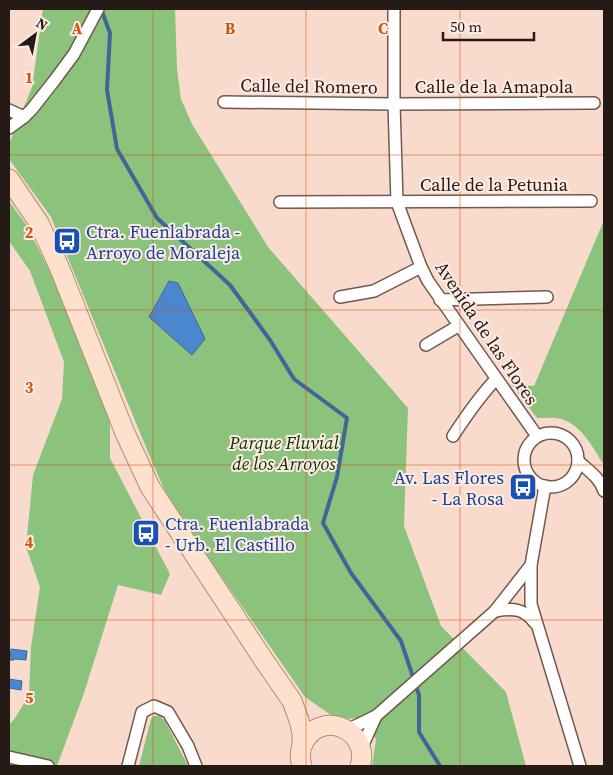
<svg xmlns="http://www.w3.org/2000/svg" width="613" height="775" viewBox="0 0 613 775" font-family="'Source Serif 4',serif">
<rect width="100%" height="100%" fill="#f9dbcd"/>
<g fill="#8bc37c">
<polygon points="43,9 175,9 177,69 181,99 192,124 268,247 408,408 404,526 441,626 506,692 526,766 372,766 376,739 356,718 338,720 305,697 207,556 164,489 150,457 51,217 9,159 9,144 32,87"/>
<polygon points="9,201 27,226 60,292 110,418 110,458 170,574 161,595 118,585 84,693 57,766 9,766 9,725 15,718 29,695 31,647 40,587 26,547 33,475 62,399 64,362 30,271 9,241"/>
<path d="M604,220v245c-11,-17 -22,-40 -43,-46 -8,-2 -16,-1 -24,-1l-26,-34 23,2z"/>
<polygon points="154,716 160,716 165,721 188,766 139,766 151,719"/>
</g>
<g fill="#4b87cf" stroke="#406697">
<polygon points="169,281 178,283 205,339 192,355 149,317"/>
<polygon points="11,649 27,651 26,660 14,659 14,660 10,660"/>
<polygon points="9,679 22,681 21,690 9,688"/>
</g>
<g fill="none" stroke-linecap="round" stroke-linejoin="round">
<polyline stroke="#406697" stroke-width="4" points="101,9 110,33 107,90 117,149 157,218 230,285 270,340 294,379 347,418 337,477 323,523 351,573 401,641 419,695 419,732 440,766"/>
<g stroke="#72594d" stroke-width="14">
<g id="street">
<polyline points="394,9 394,104 397,202 421,267 428,281 537,436"/>
<polyline points="224,102 394,104 594,103"/>
<polyline points="9,110 24,117"/>
<polyline points="9,128 24,117 32,109 54,81 74,54 98,9"/>
<polyline points="280,202 591,201"/>
<polyline points="340,297 374,291 421,267"/>
<polyline points="440,300 547,297"/>
<polyline points="426,345 458,326"/>
<circle cx="551" cy="460" r="27"/>
<path d="M453,436c13,-20 27,-40 43,-57"/>
<path d="M578,461c10,9 22,17 26,30"/>
<polyline points="531,565 531,604 580,766"/>
<path d="M495,611c17,-3 29,-3 40,12"/>
<polyline points="347,730 376,716 495,611 531,565 545,486"/>
<polyline points="361,749 376,716"/>
<polyline points="9,757 48,766"/>
<polyline points="128,766 142,712 154,706 168,712 188,746 196,766"/>
</g>
</g>
<g stroke="#b18d77" stroke-width="21">
<g id="primary">
<polyline points="9,179 39,223 60,269 125,433 150,487 263,659 292,701 299,720 302,733 302,746"/>
<path d="M302,766c-3,-9 -2,-18 3,-26 19,-31 66,-8 55,26"/>
</g>
</g>
<use href="#street" stroke="#fff" stroke-width="11"/>
<use href="#primary" stroke="#fde0cd" stroke-width="19"/>
</g>
<path fill="none" stroke="#d4530d" stroke-width="1" stroke-opacity="0.55" d="M153,9v757M306,9v757M460,9v757M9,155h595M9,310h595M9,465h595M9,620h595"/>
<defs>
<g id="bus-square" transform="scale(1.4375)"><rect x="-9" y="-9" width="18" height="18" rx="4" fill="#1a4fb4" stroke="#fdebe3"/><path d="M-5-6H5V4H4V6H2V4H-2V6H-4V4H-5ZM-3.5-4V0h7V-4ZM-3.5 1.2v1.5H-2V1.2ZM2 1.2v1.5H3.5V1.2Z" fill="#fff"/></g>
</defs>
<g fill-rule="evenodd">
<use href="#bus-square" x="67" y="241"/>
<use href="#bus-square" x="523" y="487"/>
<use href="#bus-square" x="146" y="533"/>
</g>
<g text-anchor="middle" dominant-baseline="central" stroke-width="4" stroke-linejoin="round" paint-order="stroke">
<g font-size="18" fill="#251a15" stroke="#fdebe3">
<text transform="translate(309 86) rotate(1)">Calle del Romero</text>
<text x="494" y="86">Calle de la Amapola</text>
<text x="494" y="184">Calle de la Petunia</text>
<text transform="translate(487 333) rotate(56)">Avenida de las Flores</text>
</g>
<g font-size="18" fill="#164399" stroke="#fdebe3" text-anchor="start">
<text x="86" y="231">Ctra. Fuenlabrada -<tspan x="86" dy="21">Arroyo de Moraleja</tspan></text>
<text x="504" y="477" text-anchor="end">Av. Las Flores<tspan x="504" dy="21">- La Rosa</tspan></text>
<text x="165" y="523">Ctra. Fuenlabrada<tspan x="165" dy="21">- Urb. El Castillo</tspan></text>
</g>
<g font-size="18" font-style="italic" fill="#0a3400" stroke="#fdebe3">
<text x="284" y="442">Parque Fluvial<tspan x="284" dy="21">de los Arroyos</tspan></text>
</g>
</g>
<g font-size="16" text-anchor="middle" font-weight="bold" fill="#d4530d" stroke="#fdebe3" stroke-width="4" stroke-linejoin="round" paint-order="stroke">
<text x="77" y="34">A</text>
<text x="230" y="34">B</text>
<text x="383" y="34">C</text>
<text x="29" y="83">1</text>
<text x="29" y="238">2</text>
<text x="29" y="393">3</text>
<text x="29" y="548">4</text>
<text x="29" y="703">5</text>
</g>
<rect width="613" height="775" fill="none" stroke="#251a15" stroke-width="20"/>
<g transform="translate(35 35) rotate(32)" stroke="#fdebe3" stroke-width="4" paint-order="stroke">
<path d="M0-4L9 19L0 12L-9 19Z" fill="#251a15"/>
<text y="-8" font-size="14" font-weight="bold" text-anchor="middle" fill="#251a15">N</text>
</g>
<path d="M443 32v8h91v-8" fill="none" stroke="#251a15" stroke-width="2.5"/>
<text x="450" y="32" font-size="15" fill="#251a15" stroke="#fdebe3" stroke-width="4" paint-order="stroke">50 m</text>
</svg>
